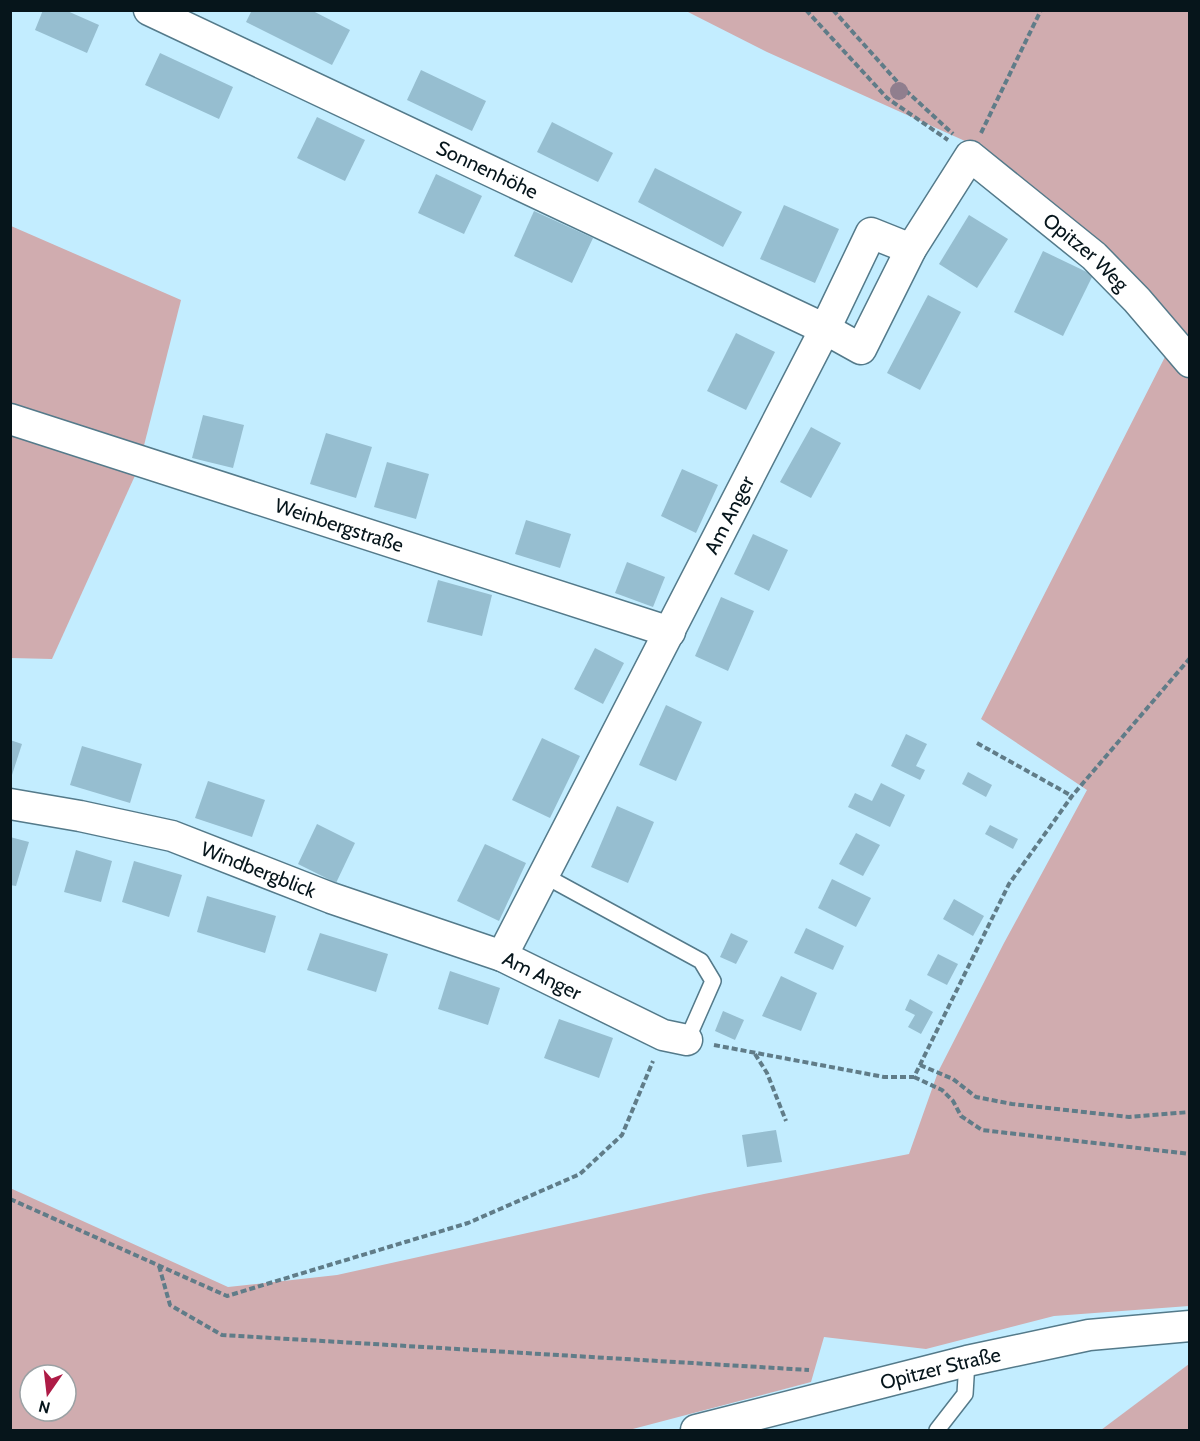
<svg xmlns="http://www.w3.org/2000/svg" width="1200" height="1441" viewBox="0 0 1200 1441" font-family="Cabin,sans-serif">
<rect width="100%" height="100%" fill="#c3edff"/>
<g fill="#d0acaf" fill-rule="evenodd">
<path d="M686,11h503v1295l-135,10 -128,33 -102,-12 -13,45 -182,48h-618l-1,-242 218,99 109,-12 367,-81 205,-40 29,-82 66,-129 83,-153 -106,-71 187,-368 -183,-201 -218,-98zM30,1375h36v36h-36z"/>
<polygon points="11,226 181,300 138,469 52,659 11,658"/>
<polygon points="1189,1364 1189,1430 1101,1430"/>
</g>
<g fill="#96bed0">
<polygon points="43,10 65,10 99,25 87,53 35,30"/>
<polygon points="252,10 311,10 350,30 332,65 246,22"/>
<polygon points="160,53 233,87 219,119 145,85"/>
<polygon points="421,70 486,101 472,131 407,100"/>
<polygon points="317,117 365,140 345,181 297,158"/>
<polygon points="552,122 613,153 598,182 537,152"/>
<polygon points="655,168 742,212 723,247 638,202"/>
<polygon points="436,174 482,196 464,234 418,213"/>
<polygon points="784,205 839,229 815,283 760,259"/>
<polygon points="534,211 593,238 572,283 514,256"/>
<polygon points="969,215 1008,239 977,288 939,264"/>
<polygon points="1043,251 1093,275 1063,336 1014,312"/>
<polygon points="928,295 961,312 920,390 887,373"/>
<polygon points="736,333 775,352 746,410 707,391"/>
<polygon points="203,415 244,425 233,468 192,458"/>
<polygon points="811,427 841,443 811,498 780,482"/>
<polygon points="326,433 372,447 356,498 310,484"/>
<polygon points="387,462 429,474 416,519 374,507"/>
<polygon points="682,469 718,485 696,533 661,516"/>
<polygon points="526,520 571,534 560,568 515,554"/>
<polygon points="753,534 788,550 769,591 734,574"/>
<polygon points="627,562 665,577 653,607 615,593"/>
<polygon points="438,580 492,595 482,636 427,622"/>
<polygon points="721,597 754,611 728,671 695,656"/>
<polygon points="595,648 624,663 603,704 574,689"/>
<polygon points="666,705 702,722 676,781 639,765"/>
<polygon points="906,734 927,744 916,766 925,770 920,780 891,766"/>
<polygon points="542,738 580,756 550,818 512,800"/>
<polygon points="10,740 22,744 11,778 10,778"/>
<polygon points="82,746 142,764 130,803 70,785"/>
<polygon points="968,772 992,785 986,797 962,784"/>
<polygon points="208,781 265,800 252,837 195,818"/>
<polygon points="881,783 905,795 890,827 848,807 855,793 872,801"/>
<polygon points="617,806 654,822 628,883 591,867"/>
<polygon points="317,824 355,843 336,883 298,864"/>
<polygon points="990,825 1018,839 1013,849 985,834"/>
<polygon points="856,833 880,845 863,876 839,864"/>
<polygon points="10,837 29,842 16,886 10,885"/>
<polygon points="485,844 526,863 499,921 457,901"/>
<polygon points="76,850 112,861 101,902 64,892"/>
<polygon points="134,861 182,875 169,917 122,902"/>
<polygon points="832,879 871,898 856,927 818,908"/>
<polygon points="207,896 276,916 265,953 197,932"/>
<polygon points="954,899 984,916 973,936 943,919"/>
<polygon points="806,928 844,946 833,970 794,953"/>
<polygon points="320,933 388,954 376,992 307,970"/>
<polygon points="731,933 748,941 736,964 720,957"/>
<polygon points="938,954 958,964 947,985 927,975"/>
<polygon points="450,971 500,988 488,1025 438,1009"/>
<polygon points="781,976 817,993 801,1031 762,1016"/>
<polygon points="910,999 933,1012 921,1034 908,1027 915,1015 905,1010"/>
<polygon points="723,1011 744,1020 735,1040 715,1031"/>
<polygon points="559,1019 613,1038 599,1078 544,1058"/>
<polygon points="776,1130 782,1162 747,1167 742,1135"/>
</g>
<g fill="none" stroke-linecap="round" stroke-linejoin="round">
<g stroke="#547a8a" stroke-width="18">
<g id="lane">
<polyline points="545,876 701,961 713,981 687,1040"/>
<polyline points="937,1430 965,1394 967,1361"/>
</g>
</g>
<g stroke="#547a8a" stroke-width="33">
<g id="street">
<path id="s1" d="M149,10l676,319 46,-96 40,16"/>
<path id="s2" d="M10,419l660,213"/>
<path id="s3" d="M10,804l70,12 92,20 159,62 171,58 161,79 24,5"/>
<path id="s4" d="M502,956l323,-627 36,20 50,-100 59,-93 124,100 43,44 53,62"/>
<path id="s5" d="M696,1430l271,-69 122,-26 101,-9"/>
</g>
</g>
<g stroke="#607c88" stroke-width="4" stroke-dasharray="6 3" stroke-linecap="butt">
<polyline points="806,10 887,98 948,140"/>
<polyline points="833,10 902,87 953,134"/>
<polyline points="981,133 1041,10"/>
<polyline points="977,743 1072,796"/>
<polyline points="714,1045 884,1077 914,1077 1009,884 1072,796 1190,658"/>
<polyline points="755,1054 767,1073 786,1121"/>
<polyline points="920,1065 953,1079 976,1097 1012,1104 1129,1117 1190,1112"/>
<polyline points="914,1077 942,1090 953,1101 961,1116 982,1130 1190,1154"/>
<polyline points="10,1199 227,1296 468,1223 580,1174 622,1135 653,1061"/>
<polyline points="159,1266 170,1305 222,1335 809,1370"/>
</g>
<use href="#lane" stroke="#fff" stroke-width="15"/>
<use href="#street" stroke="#fff" stroke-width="30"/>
</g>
<circle fill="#907e8e" cx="899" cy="91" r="9"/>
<g text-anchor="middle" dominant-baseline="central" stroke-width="4.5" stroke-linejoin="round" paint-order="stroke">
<g font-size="20" fill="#06151b" stroke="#fff">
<text stroke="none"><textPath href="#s1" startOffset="374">Sonnenhöhe</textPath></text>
<text stroke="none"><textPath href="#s4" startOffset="1119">Opitzer Weg</textPath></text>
<text stroke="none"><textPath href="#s4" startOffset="496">Am Anger</textPath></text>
<text stroke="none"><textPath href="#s2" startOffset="346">Weinbergstraße</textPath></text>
<text stroke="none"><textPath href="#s3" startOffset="258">Windbergblick</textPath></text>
<text stroke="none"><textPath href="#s3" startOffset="561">Am Anger</textPath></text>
<text stroke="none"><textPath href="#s5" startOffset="252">Opitzer Straße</textPath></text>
</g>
</g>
<rect width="1200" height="1441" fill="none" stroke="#06151b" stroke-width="24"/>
<g transform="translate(48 1393) rotate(194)"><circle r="28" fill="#ffffff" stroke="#9ba1a4" stroke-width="1.5"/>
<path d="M0-4.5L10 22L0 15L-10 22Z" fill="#ae1b46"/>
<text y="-9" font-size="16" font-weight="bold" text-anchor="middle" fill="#06151b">N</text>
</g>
</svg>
